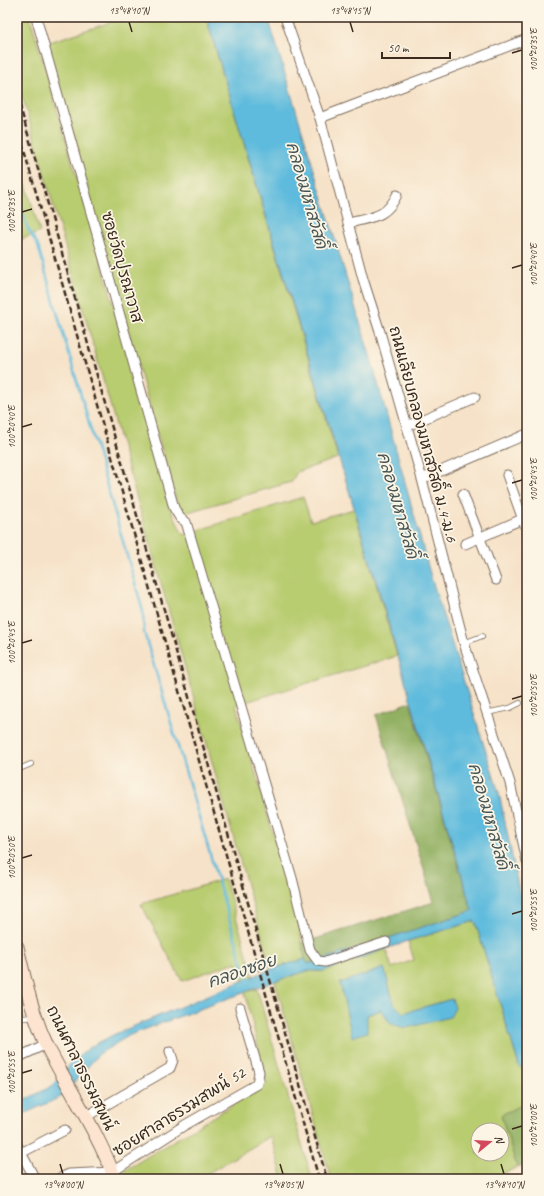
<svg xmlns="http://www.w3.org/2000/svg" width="544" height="1196" viewBox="0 0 544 1196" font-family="Caveat,'Playpen Sans Thai',sans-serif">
<rect width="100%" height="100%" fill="#fcf5e5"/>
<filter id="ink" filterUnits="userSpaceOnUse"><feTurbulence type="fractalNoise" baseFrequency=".025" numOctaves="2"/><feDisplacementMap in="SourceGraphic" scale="8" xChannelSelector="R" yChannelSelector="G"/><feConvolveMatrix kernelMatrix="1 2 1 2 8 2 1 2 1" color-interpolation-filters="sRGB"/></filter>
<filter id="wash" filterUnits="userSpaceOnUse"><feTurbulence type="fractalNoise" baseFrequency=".012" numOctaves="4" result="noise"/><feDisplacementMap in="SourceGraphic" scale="16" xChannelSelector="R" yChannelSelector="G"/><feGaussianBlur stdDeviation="0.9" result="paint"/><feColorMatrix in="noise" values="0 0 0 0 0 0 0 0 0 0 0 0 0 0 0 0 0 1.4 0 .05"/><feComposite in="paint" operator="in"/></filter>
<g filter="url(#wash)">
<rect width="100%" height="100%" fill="#f6e2c8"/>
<g fill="#b8cc70" stroke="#7a7b47" fill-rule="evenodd">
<polygon points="17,17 30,17 107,281 170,508 183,535 303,497 311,521 354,509 397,656 236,705 298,920 305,959 271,969 17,78"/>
<polygon points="126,17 206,17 338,458 297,472 291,482 185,513 178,507 47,43"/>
<polygon points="17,155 40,232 17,241"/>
<polygon points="225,879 254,978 243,982 236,962 182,981 141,904"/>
<path d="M475,921l44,145 8,7v29l-26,13 16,52 -24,12h-162l-56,-198 32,-10h17l62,-22 6,19 22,-8 -6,-19zM384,968l10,36 9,9 49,-14 -61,25 -10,-14 -14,5zM478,1130h24v24h-24z"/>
<polygon points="257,989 312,1179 283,1179 271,1136 198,1179 125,1179 122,1172 267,1084 245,992"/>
</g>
<g fill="#92b062" stroke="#666d40">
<polygon points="410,702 472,911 308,964 305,959 302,943 434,902 376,715"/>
<polygon points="527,1102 527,1164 517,1167 501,1115"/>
</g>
<g fill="#5fbbdd" stroke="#4d727e">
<polygon points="206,17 268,17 374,369 431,577 499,793 527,929 527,1073 519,1066 475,921 408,941 324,971 307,971 275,981 130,1035 99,1054 61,1097 17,1117 17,1104 52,1086 64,1075 69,1065 90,1047 115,1034 271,969 305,959 308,964 472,911 374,574"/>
<polygon points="384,968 394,1004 403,1013 452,999 455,1008 450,1017 406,1028 391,1024 381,1010 367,1015 367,1032 352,1037 340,983"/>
</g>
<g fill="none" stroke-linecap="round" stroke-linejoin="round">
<polyline stroke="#5fbbdd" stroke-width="2.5" points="17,191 27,227 38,246 143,611 144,632 248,982"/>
</g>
</g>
<g filter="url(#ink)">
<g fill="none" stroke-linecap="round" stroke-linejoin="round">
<g stroke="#7c6a5a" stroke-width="6">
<g id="lane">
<polyline points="464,643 482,636"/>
<polyline points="486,713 510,708 520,703"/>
<polyline points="17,770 31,764"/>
<polyline points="17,1009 24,1018 34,1017"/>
</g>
</g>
<g stroke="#7c6a5a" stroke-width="11">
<g id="street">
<polyline points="36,17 174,508 180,518 186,522 292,878 310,950 318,961 325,962 386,942"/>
<polyline points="285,17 320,118 363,279 380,332 422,479 464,643 510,783 527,861"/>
<polyline points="320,118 527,39"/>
<path d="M349,223c23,-6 37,-5 48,-28"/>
<polyline points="407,426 475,397"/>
<polyline points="507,475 527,531"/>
<polyline points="422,479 527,434"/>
<polyline points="463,494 496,580"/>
<polyline points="465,544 527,517"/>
<polyline points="517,816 527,812"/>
<polyline points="17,1058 46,1044"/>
<polyline points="85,1117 170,1068 173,1060 170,1051"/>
<polyline points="17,1145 35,1179"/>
<polyline points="21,1153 65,1130"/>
<polyline points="112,1172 185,1125 257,1084 259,1072 240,1008"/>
<polyline points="58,1179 69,1174 113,1172"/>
</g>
</g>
<g stroke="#7c6a5a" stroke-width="15">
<path id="secondary" d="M17,947c8,34 15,67 30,99 22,44 51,86 68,133"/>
</g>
<use href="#lane" stroke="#fff" stroke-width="4.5"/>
<use href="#street" stroke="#fff" stroke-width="9"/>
<use href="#secondary" stroke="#fde4d0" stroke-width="13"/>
<g stroke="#3b2a1e" stroke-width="2.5" stroke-dasharray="6 3" stroke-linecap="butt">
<polyline points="17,96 327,1179"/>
<polyline points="17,126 319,1179"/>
</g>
</g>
</g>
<path fill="none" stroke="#3b2a1e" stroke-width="1.5" d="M129,22l3,10M350,22l3,10M512,53l10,-3M22,212l10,-3M512,268l10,-3M22,427l10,-3M512,483l10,-3M22,643l10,-3M512,699l10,-3M22,858l10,-3M512,914l10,-3M22,1073l10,-3M512,1129l10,-3M60,1164l3,10M280,1164l3,10M501,1164l3,10"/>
<g text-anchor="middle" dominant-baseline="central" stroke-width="3.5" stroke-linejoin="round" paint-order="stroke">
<g font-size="16" fill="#3b2a1e" stroke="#fcf5e5">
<text transform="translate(122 267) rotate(74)">ซอยวัดปุรณาวาส</text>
<text transform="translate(423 434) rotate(75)">ถนนเลียบคลองมหาสวัสดิ์ ม.4-ม.6</text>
<text transform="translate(81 1068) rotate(64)">ถนนศาลาธรรมสพน์</text>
<text transform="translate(179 1112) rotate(-32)">ซอยศาลาธรรมสพน์ 52</text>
</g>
<g font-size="17" font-style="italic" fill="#465657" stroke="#fcf5e5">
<text transform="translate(307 195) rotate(74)">คลองมหาสวัสดิ์</text>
<text transform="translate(398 505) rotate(74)">คลองมหาสวัสดิ์</text>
<text transform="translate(489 816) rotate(74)">คลองมหาสวัสดิ์</text>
<text transform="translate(242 971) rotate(-19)">คลองซอย</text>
</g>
</g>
<rect width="544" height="1196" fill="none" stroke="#fcf5e5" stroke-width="44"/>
<g transform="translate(490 1142) rotate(72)"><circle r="19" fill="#fcf5e5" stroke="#afa495"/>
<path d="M0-3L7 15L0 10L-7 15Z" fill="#d1495b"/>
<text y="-6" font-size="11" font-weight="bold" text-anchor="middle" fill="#3b2a1e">N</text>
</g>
<path d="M382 52v6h68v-6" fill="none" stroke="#3b2a1e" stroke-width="2"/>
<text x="388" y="52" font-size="12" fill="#3b2a1e" stroke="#fcf5e5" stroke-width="3" paint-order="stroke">50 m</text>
<rect x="22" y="22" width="500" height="1152" fill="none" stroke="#3b2a1e" stroke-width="1.5"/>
<g font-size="10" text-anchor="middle" fill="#3b2a1e">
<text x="129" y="14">13°48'10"N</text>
<text x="350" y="14">13°48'15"N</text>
<text transform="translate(533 50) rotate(-90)" y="4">100°20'35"E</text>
<text transform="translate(11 212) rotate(-90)" y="4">100°20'35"E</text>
<text transform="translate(533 265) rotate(-90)" y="4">100°20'40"E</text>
<text transform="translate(11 427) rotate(-90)" y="4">100°20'40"E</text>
<text transform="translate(533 480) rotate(-90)" y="4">100°20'45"E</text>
<text transform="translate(11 643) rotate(-90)" y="4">100°20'45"E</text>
<text transform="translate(533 696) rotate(-90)" y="4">100°20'50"E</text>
<text transform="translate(11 858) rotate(-90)" y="4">100°20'50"E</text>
<text transform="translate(533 911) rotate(-90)" y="4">100°20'55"E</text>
<text transform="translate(11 1073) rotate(-90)" y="4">100°20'55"E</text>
<text transform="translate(533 1126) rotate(-90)" y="4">100°21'00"E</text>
<text x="63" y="1188">13°48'00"N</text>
<text x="283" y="1188">13°48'05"N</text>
<text x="504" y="1188">13°48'10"N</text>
</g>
</svg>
